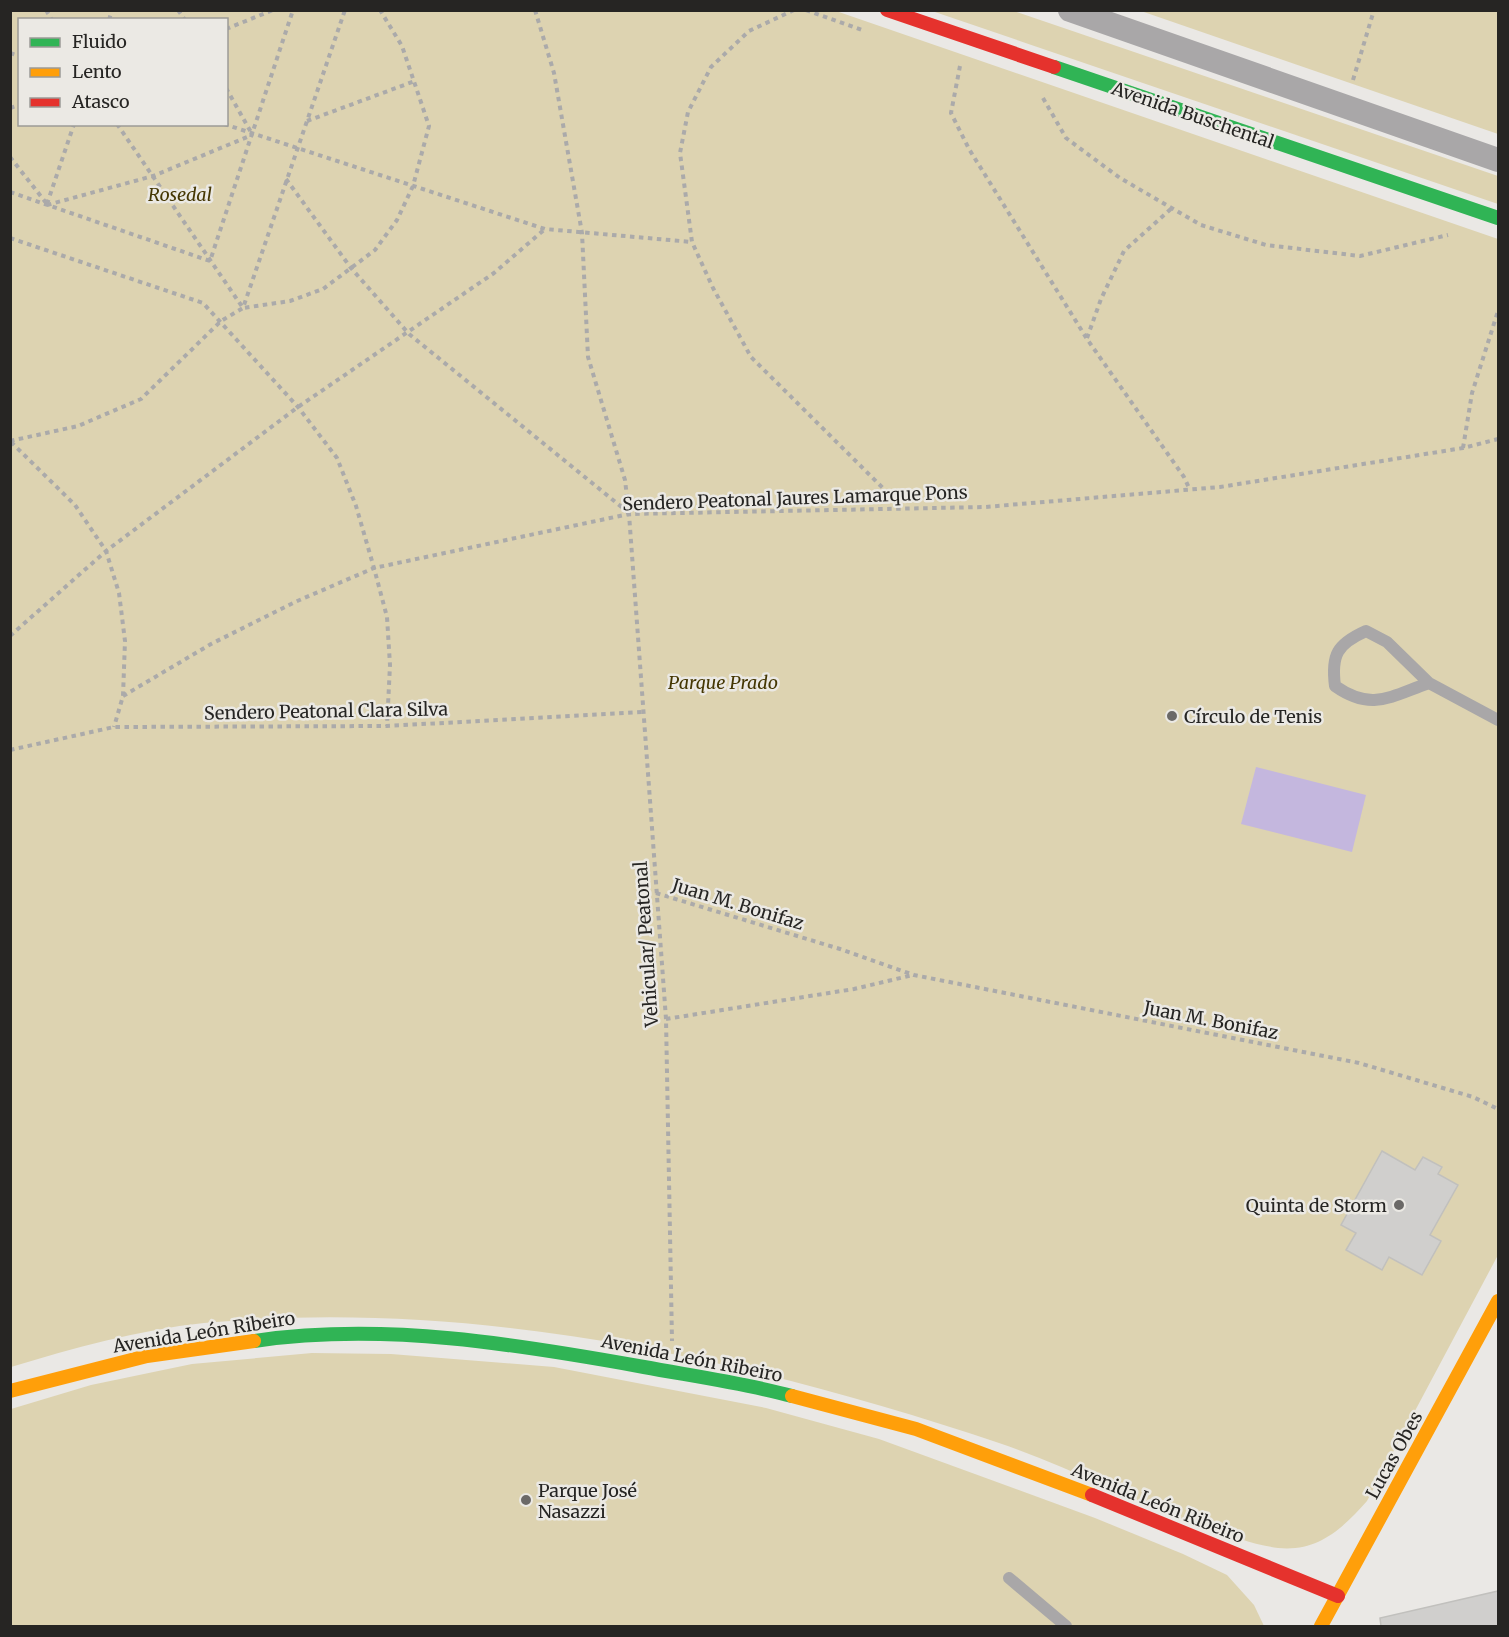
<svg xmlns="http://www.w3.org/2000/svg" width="1509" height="1637" viewBox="0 0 1509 1637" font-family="Merriweather,serif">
<rect width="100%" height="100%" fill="#eae8e5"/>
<g fill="#ddd3b1" fill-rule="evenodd">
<path d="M10,11h826l662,228v1016l-131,246c-25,28 -49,51 -89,47 -24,-3 -46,-12 -69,-19 -71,-25 -138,-62 -210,-86 -254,-85 -525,-145 -795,-120 -66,7 -130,25 -193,44zM20,20h206v104h-206z"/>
<polygon points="932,11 1014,11 1498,176 1498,204"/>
<polygon points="1141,11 1498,11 1498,134"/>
<polygon points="312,1353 391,1354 554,1367 766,1408 879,1439 1095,1518 1183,1554 1227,1575 1254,1605 1264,1626 11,1626 11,1409 91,1385 192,1364"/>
</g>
<polygon fill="#c4b7de" points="1256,767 1366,795 1352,852 1241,824"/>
<g fill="#d0cfcd" stroke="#c1c0bd" stroke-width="1.5">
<polygon points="1382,1151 1415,1170 1423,1157 1442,1167 1438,1174 1458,1185 1430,1235 1441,1241 1422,1275 1389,1257 1382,1270 1346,1250 1356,1233 1341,1225"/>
<polygon points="1498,1591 1498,1626 1381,1626 1380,1618"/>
</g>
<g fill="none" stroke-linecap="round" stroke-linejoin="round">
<g stroke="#abaaaa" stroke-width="4" stroke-dasharray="4.5 4.5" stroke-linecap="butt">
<polyline points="46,10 52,20"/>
<polyline points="178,10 185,20"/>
<polyline points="535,10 554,73 582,233 588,357 625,480 629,514 666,1019 672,1341"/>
<polyline points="794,10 749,31 711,67 688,112 680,153 692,242 713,288 751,357 902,507"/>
<polyline points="806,10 862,30"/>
<polyline points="109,20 112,10"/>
<polyline points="226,29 273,10"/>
<polyline points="10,53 20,56"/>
<polyline points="960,66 951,113 969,149 1087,339 1184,477 1190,490"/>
<polyline points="1353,80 1374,10"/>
<polyline points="226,88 252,134"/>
<polyline points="1043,98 1066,138 1120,178 1201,225 1266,245 1360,256 1448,235"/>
<polyline points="10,108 20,105"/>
<polyline points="307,121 415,81"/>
<polyline points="117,124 243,308 290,301 323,289 375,250 397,220 413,186 429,126 402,46 380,10"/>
<polyline points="224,124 545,229 692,242"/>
<polyline points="10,157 47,204"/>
<polyline points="286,179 351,268 409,334 629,513"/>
<polyline points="10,192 210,261 293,10"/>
<polyline points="47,204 74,124"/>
<polyline points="47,205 153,176 252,135"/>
<polyline points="10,238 203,303 298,407 337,458 356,506 374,568 387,617 390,665 387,726"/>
<polyline points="1087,338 1101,299 1124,251 1172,208"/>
<polyline points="10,441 78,426 141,399 221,321 243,308 345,10"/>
<polyline points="11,442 75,505 106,551 119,593 125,641 123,696 114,727"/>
<polyline points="1463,448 1472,393 1498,311"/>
<polyline points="10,636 106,551 298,407 494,273 545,229"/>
<polyline points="123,696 211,644 295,602 374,568 629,514 985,507 1220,487 1463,448 1498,439"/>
<polyline points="10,750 114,727 387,726 643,712"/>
<polyline points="656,893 840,949 914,975 1359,1063 1473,1097 1498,1109"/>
<polyline points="666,1019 854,989 913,975"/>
</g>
<g stroke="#a9a7a8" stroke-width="12">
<path d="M1429,683c-38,13 -57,29 -94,3 -4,-31 2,-42 31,-55l21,11 42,41 69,37"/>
<polyline points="1009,1578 1066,1626"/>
</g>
<polyline stroke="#a9a7a8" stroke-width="24" points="1070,10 1498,160"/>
<g stroke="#30b455" stroke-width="14">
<polyline points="1054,67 1498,218"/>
<path d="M254,1341c130,-19 262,3 390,26 49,9 100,16 148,29"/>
</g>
<g stroke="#ff9f0a" stroke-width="14">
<polyline points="10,1391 147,1356 254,1341"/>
<polyline points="792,1396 916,1429 1092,1495"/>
<polyline points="1321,1626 1498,1301"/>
</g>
<g stroke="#e5322d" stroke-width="14">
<polyline points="887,10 1054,67"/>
<polyline points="1092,1495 1338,1596"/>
</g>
</g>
<g fill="#6b6967" stroke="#ebe9e4" stroke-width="2">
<circle cx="1172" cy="716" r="6"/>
<circle cx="1399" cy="1205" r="6"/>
<circle cx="526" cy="1500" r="6"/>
</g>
<g text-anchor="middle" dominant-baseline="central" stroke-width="5" stroke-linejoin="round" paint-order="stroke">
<g font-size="18" fill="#262523" stroke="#ebe9e4">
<text transform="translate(1193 115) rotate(19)">Avenida Buschental</text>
<text transform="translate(795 498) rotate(-2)">Sendero Peatonal Jaures Lamarque Pons</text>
<text transform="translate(326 711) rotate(-1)">Sendero Peatonal Clara Silva</text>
<text transform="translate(738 904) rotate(17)">Juan M. Bonifaz</text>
<text transform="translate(646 944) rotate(-94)">Vehicular/ Peatonal</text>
<text transform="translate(1211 1020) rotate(11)">Juan M. Bonifaz</text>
<text transform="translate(204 1332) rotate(-9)">Avenida León Ribeiro</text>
<text transform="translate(692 1358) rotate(11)">Avenida León Ribeiro</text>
<text transform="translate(1394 1455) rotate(-61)">Lucas Obes</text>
<text transform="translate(1158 1503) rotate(22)">Avenida León Ribeiro</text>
</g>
<g font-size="18" font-style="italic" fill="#453703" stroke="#ebe9e4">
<text x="180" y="194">Rosedal</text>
<text x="723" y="682">Parque Prado</text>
</g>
<g font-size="18" fill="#262523" stroke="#ebe9e4" text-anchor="start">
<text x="1184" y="716">Círculo de Tenis</text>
<text x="1387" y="1205" text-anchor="end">Quinta de Storm</text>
<text x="538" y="1490">Parque José<tspan x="538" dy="21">Nasazzi</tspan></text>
</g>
</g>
<rect width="1509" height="1637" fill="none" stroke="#262523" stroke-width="24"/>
<rect x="18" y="18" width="210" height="108" fill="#ebe9e4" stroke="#9c9b97" stroke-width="1.5"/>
<rect x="30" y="38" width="30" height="9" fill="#30b455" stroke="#9c9b97" stroke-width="1.5"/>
<text x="72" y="48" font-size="18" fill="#262523">Fluido</text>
<rect x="30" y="68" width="30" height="9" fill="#ff9f0a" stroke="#9c9b97" stroke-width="1.5"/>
<text x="72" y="78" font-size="18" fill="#262523">Lento</text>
<rect x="30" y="98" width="30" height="9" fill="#e5322d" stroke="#9c9b97" stroke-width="1.5"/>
<text x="72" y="108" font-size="18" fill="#262523">Atasco</text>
</svg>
